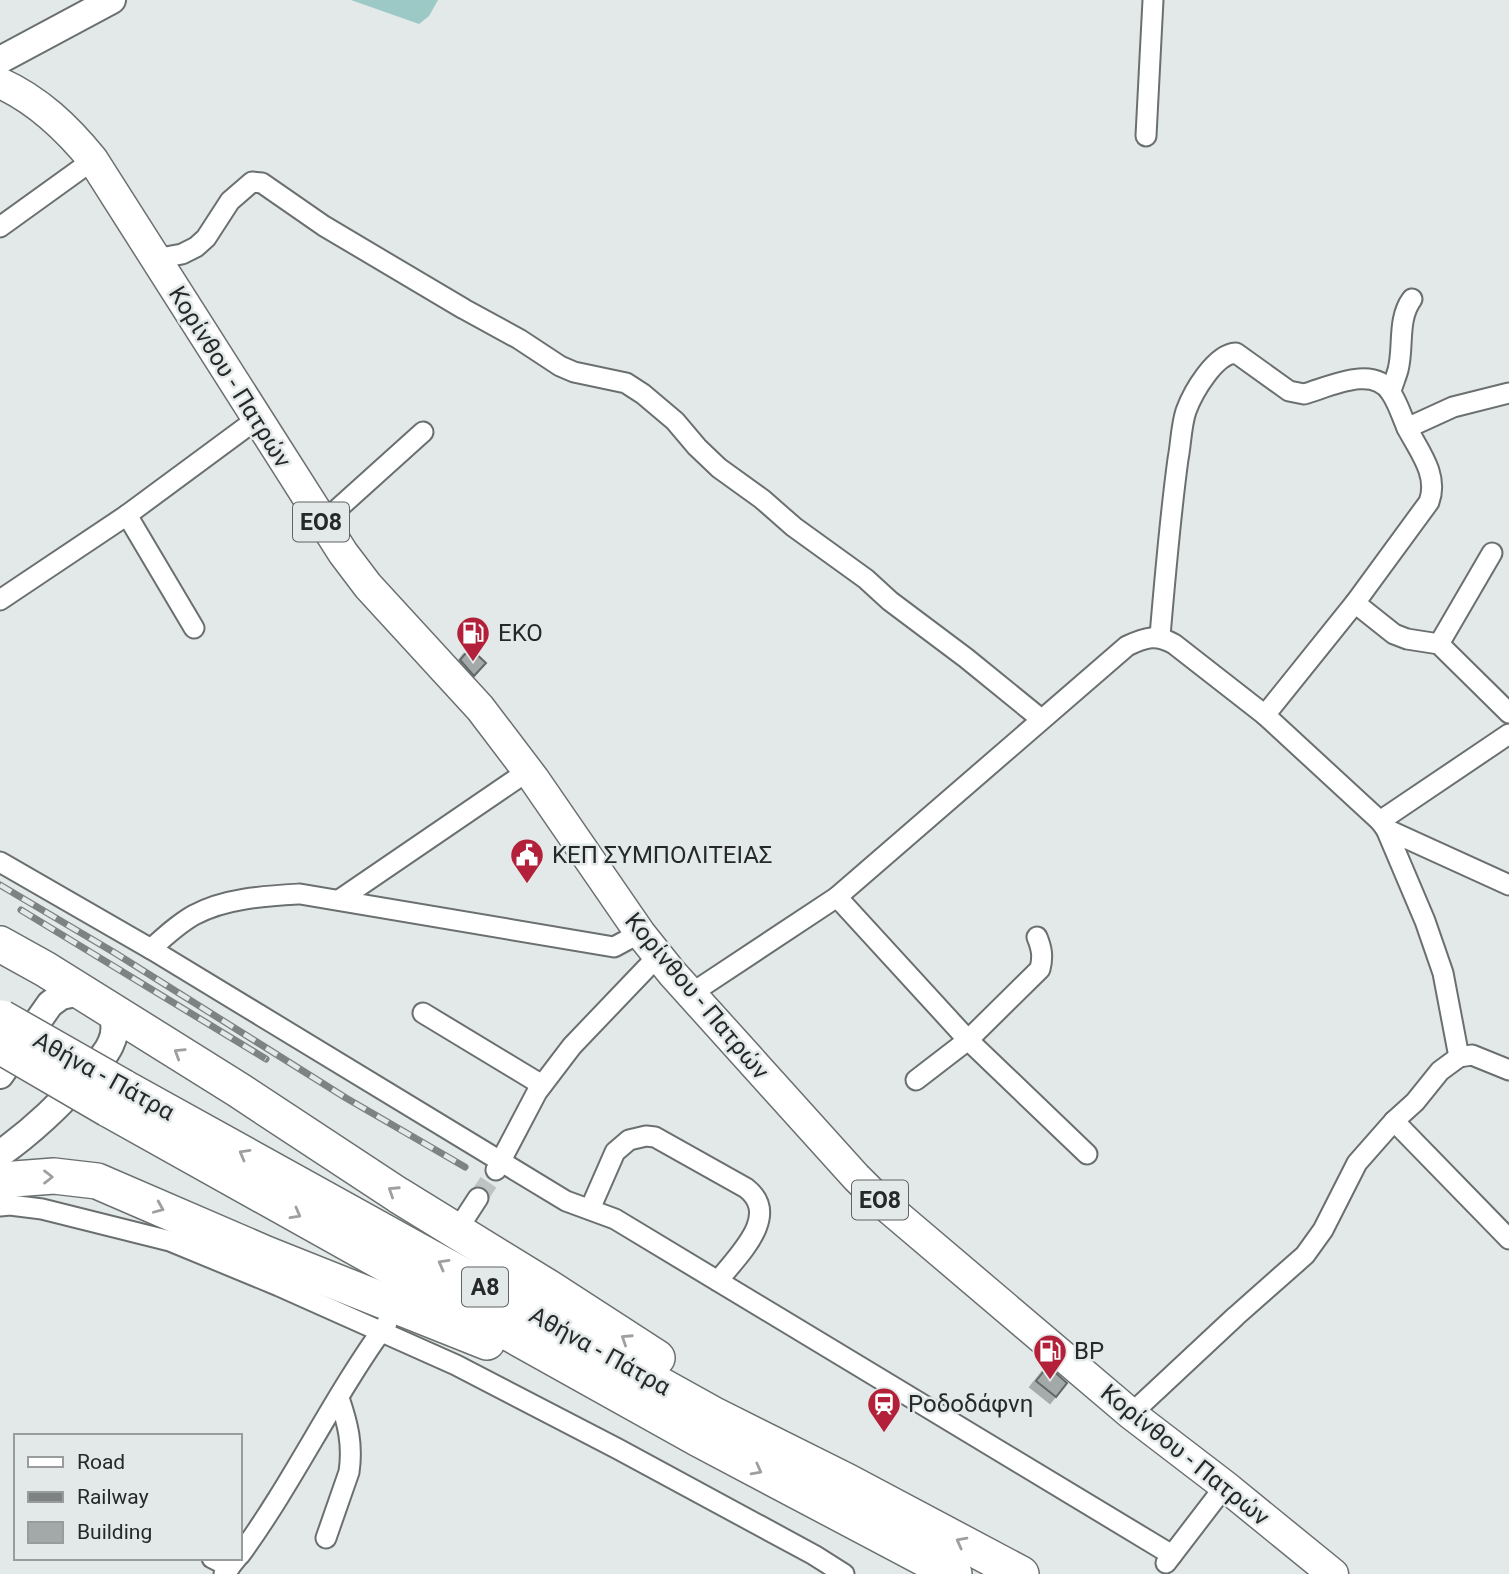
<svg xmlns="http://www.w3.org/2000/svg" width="1509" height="1574" viewBox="0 0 1509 1574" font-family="Roboto,sans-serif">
<defs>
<filter id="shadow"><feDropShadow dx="-6" dy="6" stdDeviation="0" flood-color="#0004"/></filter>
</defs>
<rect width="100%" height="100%" fill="#e3e9e9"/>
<polygon fill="#9cc8c5" points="351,0 438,0 429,16 419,24"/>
<g fill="#a3a9a9" stroke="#616767" stroke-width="2" filter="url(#shadow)">
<polygon points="470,648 486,663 474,676 460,660"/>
<polygon points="1048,1366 1067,1383 1056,1397 1036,1381"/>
</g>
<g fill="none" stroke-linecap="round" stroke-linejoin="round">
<polyline stroke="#bdc3c3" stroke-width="19" stroke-dasharray="19 10" stroke-linecap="butt" points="478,1198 496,1171"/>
<g stroke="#6a706f" stroke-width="23">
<g id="street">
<polyline points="1146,136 1153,0"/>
<polyline points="0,227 93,160"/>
<polyline points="155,259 182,254 196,247 206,238 230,201 252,182 262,183 324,226 464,309 519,339 560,366 574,372 626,383 643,394 675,421 697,447 719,468 762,499 794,527 866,579 890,601 966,658 1041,719"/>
<path d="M1391,391c2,-7 5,-14 7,-21 6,-23 -1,-51 14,-71"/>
<path d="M1509,393l-56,14 -46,21c12,23 32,47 22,74l-74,101 39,31 13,5 32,5 70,69"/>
<polyline points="127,515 194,628"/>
<polyline points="322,523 423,432"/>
<polyline points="0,600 127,515 257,419"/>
<path d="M1160,636c5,-59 10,-118 18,-177 3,-15 3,-33 8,-48 7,-19 29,-57 50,-58l53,38 15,3c25,-7 70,-30 87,-1 7,10 11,24 16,35"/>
<polyline points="1439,644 1492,553"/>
<polyline points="1265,715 1380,821"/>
<polyline points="1509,734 1380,821 1386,829 1509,885"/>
<path d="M0,862l151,87c13,-12 27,-25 43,-34 31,-17 71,-19 106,-21l314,53 26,-14"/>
<polyline points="837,897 968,1040 1087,1154"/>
<polyline points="339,900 528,771"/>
<polyline points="151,949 566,1201 615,1219 1172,1555"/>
<path d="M689,995l148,-98 290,-251c19,-9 29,-12 47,-2l91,71 90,-112"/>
<polyline points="423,1013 542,1085"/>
<polyline points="1459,1057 1472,1055 1509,1070"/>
<path d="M916,1080l52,-40 72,-71c3,-12 2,-20 -3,-32"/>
<polyline points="1394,1121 1509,1239"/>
<polyline points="496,1170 537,1092 572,1046 658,956"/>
<polyline points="0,1206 10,1205 42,1209 170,1241 279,1286 456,1365 618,1449 814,1555 844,1574"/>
<path d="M590,1209l25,-57 14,-12 17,-4 9,1 91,51c36,28 -9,68 -28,93"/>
<polyline points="465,1218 478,1198"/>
<polyline points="1131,1414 1236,1316 1305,1255 1323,1230 1357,1163 1394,1121 1415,1102 1440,1071 1459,1057 1443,973 1425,921 1386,829"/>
<path d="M326,1538l23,-66c4,-27 -1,-48 -10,-74"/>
<path d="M240,1555c54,-74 93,-158 147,-232"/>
<polyline points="212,1558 230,1567"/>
<polyline points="1166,1563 1225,1486"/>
<polyline points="224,1574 237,1558"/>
</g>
</g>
<g stroke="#6a706f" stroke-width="30">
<g id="secondary">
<polyline points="0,60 112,0"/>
<polyline points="0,1075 50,1004 61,996 80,992"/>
<path d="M0,1154c34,-24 61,-50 88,-81 8,-9 19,-19 23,-30 5,-10 4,-21 1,-31"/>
</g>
</g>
<g stroke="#6a706f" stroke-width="33">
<path id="primary" d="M0,83c38,17 67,45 93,77l250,393 25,33 112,122 54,71 106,154 32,40 184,204 23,23 252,214 94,72 108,88"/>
</g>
<g stroke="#6a706f" stroke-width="38">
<g id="highway">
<polyline points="0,944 45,969 237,1089 398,1195 549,1288 657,1358"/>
<polyline points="123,1087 716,1416 848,1482 1021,1574"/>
<polyline points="108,1109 697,1438 954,1574"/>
<polyline points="0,1180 54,1176 97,1181 266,1254 487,1342"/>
</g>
</g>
<use href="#street" stroke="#fff" stroke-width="19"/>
<use href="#secondary" stroke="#fff" stroke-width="26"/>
<use href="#primary" stroke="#fff" stroke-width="30"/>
<use href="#highway" stroke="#fff" stroke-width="35"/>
<g stroke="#7e8282" stroke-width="7">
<g id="rail">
<polyline points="0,885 115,953 346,1098 465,1167"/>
<polyline points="21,910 266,1059"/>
</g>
</g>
<use href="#rail" stroke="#e3e9e9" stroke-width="4.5" stroke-dasharray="13" stroke-linecap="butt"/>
<g stroke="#6a706f" stroke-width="38" stroke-linecap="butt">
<g id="highway-bridge">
<polyline points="2,1018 123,1087"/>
<polyline points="0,1046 108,1109"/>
</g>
</g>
<use href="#highway-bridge" stroke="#fff" stroke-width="35"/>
</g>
<defs><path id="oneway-chevron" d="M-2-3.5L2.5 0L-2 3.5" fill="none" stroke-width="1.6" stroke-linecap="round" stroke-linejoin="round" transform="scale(1.75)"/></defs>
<g stroke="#9e9f9f">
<use href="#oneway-chevron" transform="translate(179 1053) rotate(-148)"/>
<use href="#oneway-chevron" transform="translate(244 1154) rotate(-151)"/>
<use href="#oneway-chevron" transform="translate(48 1177)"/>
<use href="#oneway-chevron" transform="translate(393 1191) rotate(-147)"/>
<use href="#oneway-chevron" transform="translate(159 1208) rotate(23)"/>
<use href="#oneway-chevron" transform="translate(296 1214) rotate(29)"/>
<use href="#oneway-chevron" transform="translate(443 1264) rotate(-151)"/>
<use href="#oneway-chevron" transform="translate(626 1339) rotate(-147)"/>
<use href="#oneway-chevron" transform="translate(757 1470) rotate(28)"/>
<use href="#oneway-chevron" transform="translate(961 1542) rotate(-152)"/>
</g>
<defs>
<g id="fuel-pin" transform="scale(1.75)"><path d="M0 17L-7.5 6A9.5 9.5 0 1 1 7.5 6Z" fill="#b22039" stroke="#e3e9e9"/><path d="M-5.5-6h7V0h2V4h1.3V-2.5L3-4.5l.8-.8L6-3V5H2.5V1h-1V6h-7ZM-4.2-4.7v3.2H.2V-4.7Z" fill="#fff"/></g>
<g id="civic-pin" transform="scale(1.75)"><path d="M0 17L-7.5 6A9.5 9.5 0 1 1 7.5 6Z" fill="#b22039" stroke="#e3e9e9"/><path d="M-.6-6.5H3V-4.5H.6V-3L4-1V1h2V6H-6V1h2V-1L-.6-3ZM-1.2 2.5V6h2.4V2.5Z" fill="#fff"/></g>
<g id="station-pin" transform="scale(1.75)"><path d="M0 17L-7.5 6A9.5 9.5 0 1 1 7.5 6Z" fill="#b22039" stroke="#e3e9e9"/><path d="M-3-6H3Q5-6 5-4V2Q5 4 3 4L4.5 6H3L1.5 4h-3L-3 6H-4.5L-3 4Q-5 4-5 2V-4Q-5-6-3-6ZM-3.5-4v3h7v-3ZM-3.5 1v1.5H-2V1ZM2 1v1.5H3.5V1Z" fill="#fff"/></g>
</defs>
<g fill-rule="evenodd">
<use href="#fuel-pin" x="473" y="633"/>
<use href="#civic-pin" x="527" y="855"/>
<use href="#fuel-pin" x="1050" y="1351"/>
<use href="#station-pin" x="884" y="1404"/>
</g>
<g text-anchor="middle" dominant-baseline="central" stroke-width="5" stroke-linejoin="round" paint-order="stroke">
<g fill="#e3e9e9" stroke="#5f6363" stroke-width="2">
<rect x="293" y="502.5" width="56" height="39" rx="5"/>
<rect x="852" y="1180.5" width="56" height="39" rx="5"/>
<rect x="462" y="1267.5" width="46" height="39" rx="5"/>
</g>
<g font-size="23" font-weight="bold" fill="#272929">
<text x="321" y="522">ΕΟ8</text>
<text x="880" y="1200">ΕΟ8</text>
<text x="485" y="1287">Α8</text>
</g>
<g font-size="24" fill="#272929" stroke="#e3e9e9">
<text transform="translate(230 377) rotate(58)">Κορίνθου - Πατρών</text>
<text transform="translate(697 996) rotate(50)">Κορίνθου - Πατρών</text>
<text transform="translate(104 1076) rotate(29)">Αθήνα - Πάτρα</text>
<text transform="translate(600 1351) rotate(29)">Αθήνα - Πάτρα</text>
<text transform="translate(1185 1455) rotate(39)">Κορίνθου - Πατρών</text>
</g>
<g font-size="24" fill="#272929" stroke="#e3e9e9" text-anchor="start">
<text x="498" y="633">EKO</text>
<text x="552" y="855">ΚΕΠ ΣΥΜΠΟΛΙΤΕΙΑΣ</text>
<text x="1074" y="1351">BP</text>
<text x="908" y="1404">Ροδοδάφνη</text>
</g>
</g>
<rect x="14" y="1434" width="228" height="126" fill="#e3e9e9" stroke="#989c9c" stroke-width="2"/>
<rect x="28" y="1457" width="35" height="10" fill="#ffffff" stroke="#989c9c" stroke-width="2"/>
<text x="77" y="1469" font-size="21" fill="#272929">Road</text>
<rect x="28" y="1492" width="35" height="10" fill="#7e8282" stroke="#989c9c" stroke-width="2"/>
<text x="77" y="1504" font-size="21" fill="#272929">Railway</text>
<rect x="28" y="1522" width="35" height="21" fill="#a3a9a9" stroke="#989c9c" stroke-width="2"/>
<text x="77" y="1539" font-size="21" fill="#272929">Building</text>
</svg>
